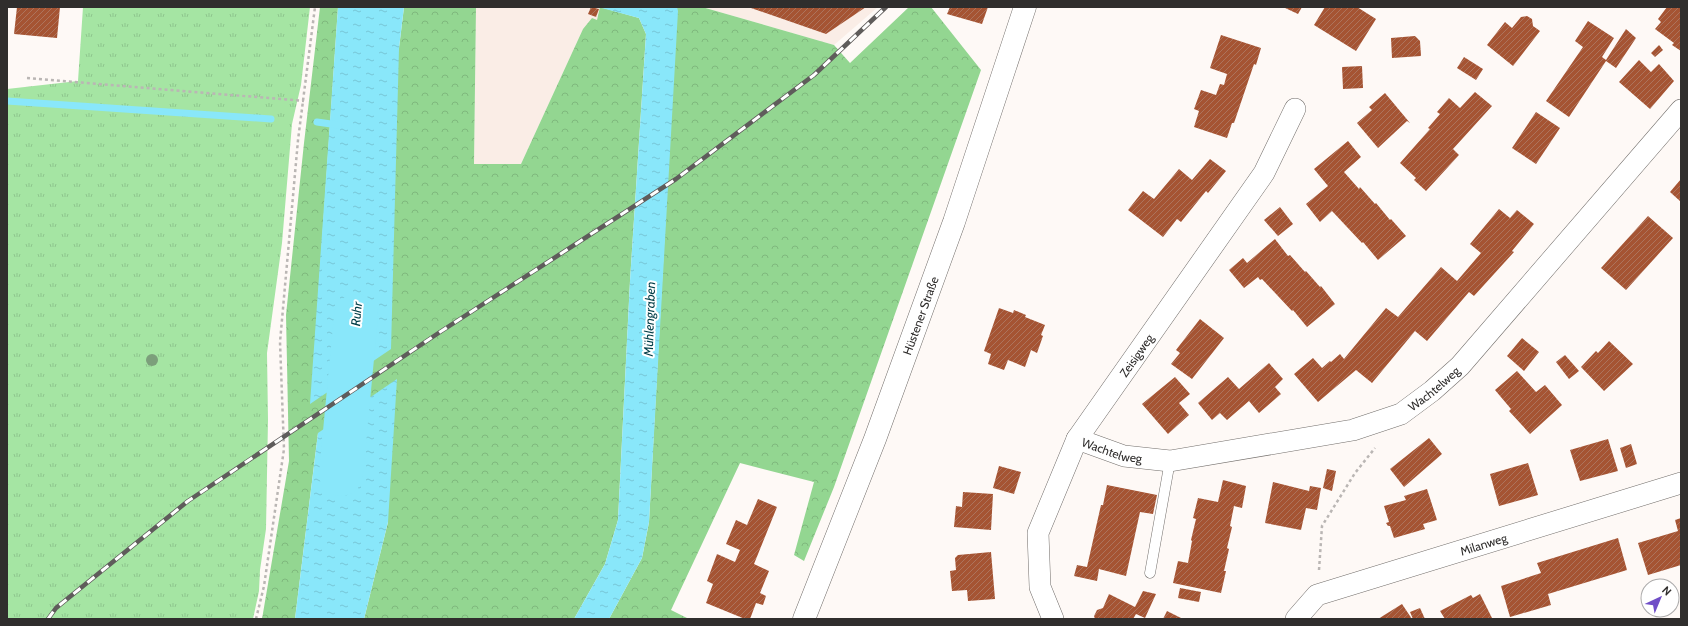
<svg xmlns="http://www.w3.org/2000/svg" width="1688" height="626" viewBox="0 0 1688 626" font-family="Cabin,sans-serif">
<defs>
<pattern id="grass-tufts" width="24" height="20" patternUnits="userSpaceOnUse"><rect width="24" height="20" fill="#a5e5a3"/><path d="M3 7l-1-3M5 7V3M7 7l1-3M15 17l-1-3M17 17v-4M19 17l1-3" fill="none" stroke="#8ec58d"/></pattern>
<pattern id="forest-crowns" width="20" height="18" patternUnits="userSpaceOnUse"><rect width="20" height="18" fill="#93d691"/><path d="M2 6a3 3 0 1 1 6 0M12 15a3 3 0 1 1 6 0" fill="none" stroke="#7fb87d"/></pattern>
<pattern id="water-ripples" width="26" height="14" patternUnits="userSpaceOnUse"><rect width="26" height="14" fill="#89e7fa"/><path d="M2 4q2-2 4 0t4 0M15 11q2-2 4 0t4 0" fill="none" stroke="#77c6d7"/></pattern>
<pattern id="building-hatch" width="6" height="6" patternUnits="userSpaceOnUse"><rect width="6" height="6" fill="#a55433"/><path d="M-1 1l2-2M0 6l6-6M5 7l2-2" fill="none" stroke="#ad745d"/></pattern>
</defs>
<rect width="100%" height="100%" fill="#fef9f6"/>
<g fill="#faede6">
<polygon points="476,7 600,7 597,20 583,29 521,164 474,164"/>
<polygon points="702,7 878,7 834,45"/>
</g>
<polygon fill="url(#grass-tufts)" points="83,7 310,7 301,85 292,124 282,243 267,353 268,420 266,529 260,570 259,591 253,619 7,619 7,89 78,81"/>
<g fill="url(#forest-crowns)">
<polygon points="320,7 338,7 311,403 399,48 404,7 476,7 474,164 521,164 583,29 592,18 597,20 600,7 639,18 646,34 630,281 618,520 605,564 574,619 364,619 388,522 318,433 295,619 262,619 289,461 286,315 304,143"/>
<polygon points="677,7 702,7 834,45 850,63 909,7 931,7 981,70 834,487 804,561 794,555 814,482 740,463 671,610 689,619 609,619 642,558 649,522"/>
</g>
<g fill="url(#water-ripples)">
<polygon points="338,7 404,7 399,48 391,349 310,404"/>
<polygon points="598,7 677,7 678,11 649,522 642,558 609,619 574,619 605,564 618,520 630,281 646,34 639,18"/>
<polygon points="397,379 388,522 364,619 295,619 318,433"/>
</g>
<g fill="none" stroke-linecap="round" stroke-linejoin="round">
<g stroke="#89e7fa" stroke-width="7">
<polyline points="7,101 271,119"/>
<polyline points="317,122 338,125"/>
</g>
<polyline stroke="#89e7fa" stroke-width="44" points="341,474 356,316"/>
</g>
<g fill="url(#building-hatch)">
<polygon points="17,7 60,7 57,38 14,34"/>
<polygon points="591,7 599,9 596,17 588,14"/>
<polygon points="748,7 866,7 826,34"/>
<polygon points="950,7 988,7 982,24 947,14"/>
<polygon points="1283,7 1302,7 1298,14"/>
<polygon points="1325,7 1357,7 1376,19 1356,51 1314,25"/>
<polygon points="1667,7 1681,7 1681,51 1672,45 1674,43 1655,29 1661,22 1658,19"/>
<polygon points="1527,16 1532,19 1533,26 1540,31 1513,66 1487,45 1505,22 1512,28 1521,17"/>
<polygon points="1588,21 1614,38 1602,57 1606,60 1626,29 1636,38 1616,68 1606,61 1569,117 1546,101 1583,47 1575,41"/>
<polygon points="1221,35 1261,48 1256,65 1254,64 1234,123 1232,123 1227,138 1194,127 1199,111 1194,109 1201,90 1216,95 1220,84 1224,85 1227,74 1210,68"/>
<polygon points="1415,36 1420,41 1421,56 1392,58 1391,38"/>
<polygon points="1659,45 1663,50 1655,57 1651,53"/>
<polygon points="1464,57 1483,69 1476,80 1457,68"/>
<polygon points="1639,60 1651,72 1659,64 1674,81 1650,109 1619,82"/>
<polygon points="1362,66 1363,88 1343,89 1342,67"/>
<polygon points="1475,92 1492,106 1453,149 1459,155 1426,191 1414,180 1416,178 1400,163 1430,129 1428,128 1440,114 1437,112 1449,98 1460,108"/>
<polygon points="1385,93 1410,123 1407,121 1378,148 1357,123 1372,110 1369,107"/>
<polygon points="1536,112 1560,128 1536,164 1512,148"/>
<polygon points="1348,141 1361,157 1344,172 1359,189 1360,187 1375,204 1376,203 1390,220 1391,219 1406,236 1378,260 1363,242 1362,243 1332,211 1320,222 1306,204 1328,186 1314,169"/>
<polygon points="1210,159 1226,171 1208,193 1206,191 1181,222 1177,219 1163,237 1128,210 1143,191 1154,199 1179,169 1192,180"/>
<polygon points="1681,179 1681,202 1670,192"/>
<polygon points="1280,207 1293,224 1278,236 1264,220"/>
<polygon points="1499,209 1510,218 1517,210 1534,224 1512,251 1514,252 1474,296 1469,292 1427,341 1415,331 1372,383 1356,370 1318,402 1294,374 1313,358 1322,368 1330,361 1331,362 1340,354 1344,359 1386,308 1398,317 1441,267 1457,281 1481,253 1470,244"/>
<polygon points="1648,216 1673,238 1626,290 1601,268"/>
<polygon points="1275,239 1288,256 1290,255 1305,272 1306,271 1320,287 1321,286 1335,304 1307,327 1293,310 1292,311 1262,279 1260,280 1258,277 1244,288 1229,270 1243,258 1247,263"/>
<polygon points="999,308 1013,313 1014,310 1026,315 1025,317 1045,325 1041,335 1043,336 1037,353 1031,350 1025,367 1008,360 1004,370 988,364 991,354 984,351"/>
<polygon points="1200,319 1224,338 1192,379 1171,364 1180,353 1176,350"/>
<polygon points="1522,338 1539,352 1524,371 1507,356"/>
<polygon points="1609,341 1633,364 1604,391 1581,367 1596,351 1598,353"/>
<polygon points="1565,355 1579,371 1569,379 1556,362"/>
<polygon points="1269,363 1283,379 1275,387 1281,394 1259,413 1249,401 1227,420 1220,413 1212,420 1198,403 1228,377 1239,389"/>
<polygon points="1517,371 1536,392 1545,385 1562,405 1530,434 1509,411 1511,409 1495,390"/>
<polygon points="1175,377 1190,394 1179,403 1189,415 1168,434 1142,404"/>
<polygon points="1429,438 1442,454 1404,487 1390,469"/>
<polygon points="1608,439 1618,471 1580,481 1570,450"/>
<polygon points="1631,444 1637,464 1626,468 1620,448"/>
<polygon points="1528,463 1538,495 1499,506 1490,474"/>
<polygon points="999,466 1021,472 1014,494 993,488"/>
<polygon points="1327,469 1336,471 1332,491 1323,488"/>
<polygon points="1223,480 1246,486 1242,508 1234,506 1230,526 1232,527 1227,548 1229,549 1224,571 1226,571 1221,593 1173,583 1178,561 1188,563 1192,541 1191,540 1196,519 1193,518 1198,498 1218,502"/>
<polygon points="1273,482 1309,491 1310,486 1321,488 1317,510 1306,508 1301,530 1265,523"/>
<polygon points="1107,485 1157,495 1153,514 1140,512 1126,576 1099,569 1097,581 1074,576 1077,565 1087,567 1101,505 1103,505"/>
<polygon points="1427,489 1437,520 1423,524 1425,529 1394,538 1390,526 1388,526 1386,523 1389,522 1384,506 1406,500 1404,496"/>
<polygon points="963,492 993,494 991,530 954,527 956,506 962,507"/>
<polygon points="758,499 777,507 754,564 769,571 760,593 766,596 763,605 756,603 750,619 745,619 706,603 713,584 707,581 717,554 735,562 740,550 726,544 736,520 747,525"/>
<polygon points="1681,518 1681,565 1648,575 1638,543 1678,531 1675,520"/>
<polygon points="1618,538 1627,570 1548,594 1551,605 1510,617 1501,586 1541,573 1537,563"/>
<polygon points="991,552 995,599 968,601 967,590 952,591 950,571 956,570 955,558 958,555"/>
<polygon points="1180,588 1201,592 1199,602 1178,598"/>
<polygon points="1143,591 1156,594 1145,618 1136,614 1133,619 1095,619 1094,616 1097,610 1103,608 1109,594 1135,607"/>
<polygon points="1480,594 1492,618 1489,619 1445,619 1440,611 1471,595 1473,598"/>
<polygon points="1402,604 1412,619 1378,619"/>
<polygon points="1420,608 1425,619 1413,619 1410,612"/>
<polygon points="1167,611 1183,619 1163,619"/>
</g>
<g fill="none" stroke-linecap="round" stroke-linejoin="round">
<g stroke="#726e6b" stroke-width="11">
<polyline id="lane" points="1150,573 1170,461"/>
</g>
<g stroke="#726e6b" stroke-width="22">
<g id="street">
<path id="s1" d="M1077,439l47,17 46,5 183,-31 48,-16 31,-23 28,-25 221,-256"/>
<path id="s2" d="M1053,619l-13,-32 -2,-54 39,-94 187,-266 31,-64"/>
<path id="s3" d="M1296,619l21,-24 364,-112"/>
</g>
</g>
<g stroke="#726e6b" stroke-width="23">
<g id="primary">
<path id="s4" d="M804,619l71,-180 79,-217 71,-215"/>
</g>
</g>
<g stroke="#bab6b4" stroke-width="2.5" stroke-dasharray="3 3" stroke-linecap="butt">
<polyline points="27,78 304,101"/>
<polyline points="1319,570 1322,526 1355,473 1375,448"/>
<polyline points="256,619 264,586 284,449 280,342 298,140 315,7"/>
</g>
<use href="#lane" stroke="#fff" stroke-width="10"/>
<use href="#street" stroke="#fff" stroke-width="21"/>
<use href="#primary" stroke="#fff" stroke-width="22"/>
<g stroke="#5f5c5b" stroke-width="4.5">
<polyline id="rail" points="48,619 56,608 188,501 440,332 676,179 814,75 886,7"/>
</g>
<use href="#rail" stroke="#fff" stroke-width="3" stroke-dasharray="9" stroke-linecap="butt"/>
</g>
<circle fill="#7c9f7b" cx="152" cy="360" r="6"/>
<g text-anchor="middle" dominant-baseline="central" stroke-width="4" stroke-linejoin="round" paint-order="stroke">
<g font-size="12" fill="#302e2d" stroke="#fff">
<text stroke="none"><textPath href="#s4" startOffset="325">Hüstener Straße</textPath></text>
<text stroke="none"><textPath href="#s2" startOffset="293">Zeisigweg</textPath></text>
<text stroke="none"><textPath href="#s1" startOffset="374">Wachtelweg</textPath></text>
<text stroke="none"><textPath href="#s1" startOffset="37">Wachtelweg</textPath></text>
<text stroke="none"><textPath href="#s3" startOffset="206">Milanweg</textPath></text>
</g>
<g font-size="13" font-style="italic" fill="#003d47" stroke="#fff">
<text transform="translate(356 314) rotate(-85)">Ruhr</text>
<text transform="translate(649 319) rotate(-88)">Mühlengraben</text>
</g>
</g>
<rect width="1688" height="626" fill="none" stroke="#302e2d" stroke-width="16"/>
<g transform="translate(1660 598) rotate(44)"><circle r="19" fill="#ffffff" stroke="#acabab"/>
<path d="M0-3L7 15L0 10L-7 15Z" fill="#704ec7"/>
<text y="-6" font-size="11" font-weight="bold" text-anchor="middle" fill="#302e2d">N</text>
</g>
</svg>
